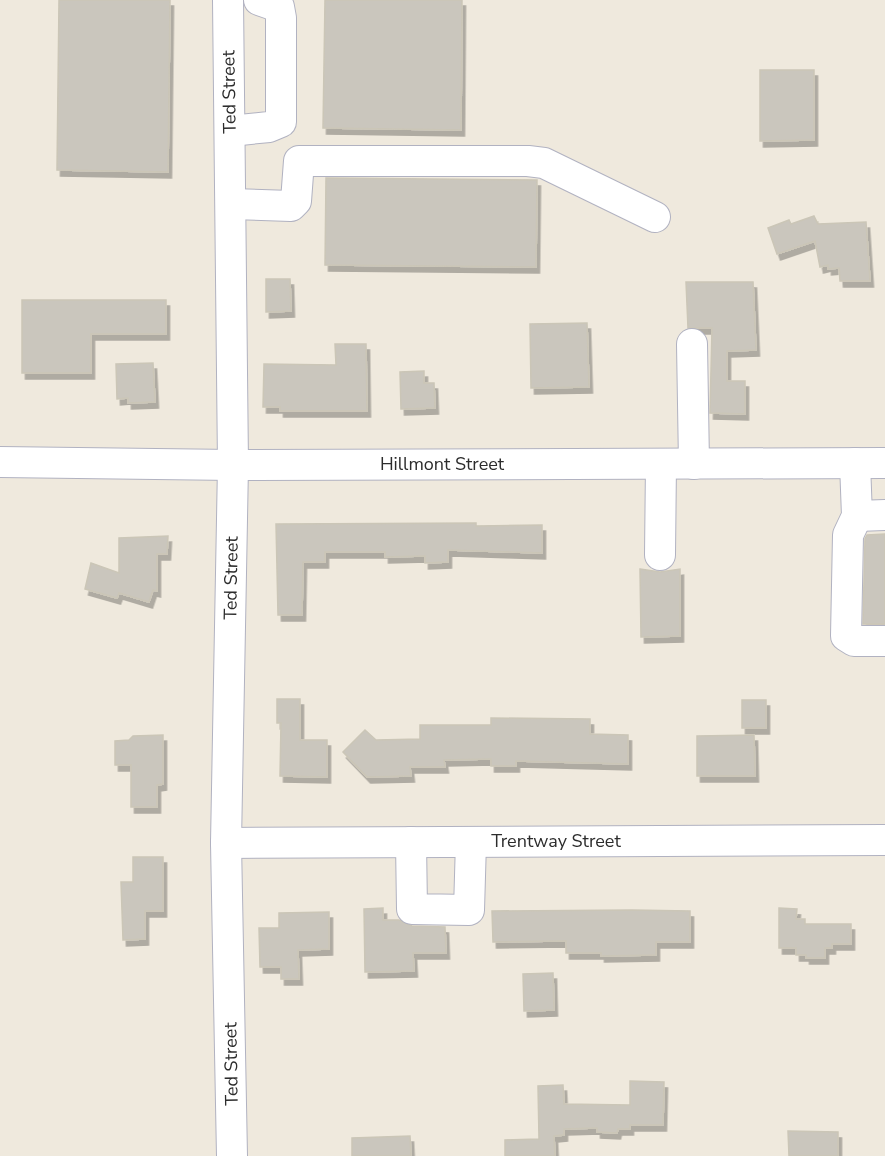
<svg xmlns="http://www.w3.org/2000/svg" width="885" height="1156" viewBox="0 0 885 1156" font-family="'Nunito Sans',sans-serif">
<defs>
<filter id="shadow"><feDropShadow dx="3.5" dy="6" stdDeviation="0" flood-color="#0004"/></filter>
</defs>
<rect width="100%" height="100%" fill="#efe9dd"/>
<g fill="#cac6bd" stroke="#cbc6b7" stroke-width="1.5" filter="url(#shadow)">
<polygon points="59,0 170,0 168,172 57,170"/>
<polygon points="325,0 462,0 461,130 323,128"/>
<polygon points="760,70 814,70 814,140 760,141"/>
<polygon points="326,178 537,180 536,267 325,265"/>
<polygon points="814,216 818,224 866,222 870,281 840,281 839,268 828,269 828,265 820,267 815,241 777,254 768,228 789,220 791,224"/>
<polygon points="266,279 290,279 291,311 266,312"/>
<polygon points="686,282 753,282 756,350 727,351 727,381 745,381 745,414 710,413 712,328 688,328"/>
<polygon points="22,300 166,300 166,334 91,334 91,373 22,373"/>
<polygon points="587,323 589,387 531,388 530,324"/>
<polygon points="335,344 366,344 367,411 280,411 280,407 263,407 264,364 336,365"/>
<polygon points="153,363 155,402 128,403 128,398 117,399 116,364"/>
<polygon points="424,371 424,383 434,383 435,408 401,409 400,372"/>
<polygon points="476,523 476,526 542,525 542,553 448,550 448,562 425,563 425,556 385,557 385,552 325,552 325,562 303,562 302,615 278,615 276,524"/>
<polygon points="885,534 885,624 863,624 865,539 867,535"/>
<polygon points="168,536 167,554 157,554 157,591 153,590 149,602 119,593 117,598 85,589 91,563 119,573 119,538"/>
<polygon points="640,569 660,572 680,569 680,636 641,637"/>
<polygon points="277,699 300,699 300,740 327,740 327,777 280,776 281,723 277,723"/>
<rect x="742" y="700" width="24" height="28"/>
<polygon points="491,718 590,719 590,734 628,735 628,764 516,761 516,766 491,766 491,759 444,760 445,767 410,767 411,776 367,777 343,752 365,730 376,740 420,739 420,725 491,725"/>
<polygon points="163,735 163,784 157,785 157,807 131,807 131,765 115,765 115,741 129,740 133,736"/>
<polygon points="754,735 755,776 697,776 697,736"/>
<polygon points="133,857 163,857 163,911 145,911 145,939 123,940 121,882 133,882"/>
<polygon points="383,908 383,920 399,920 412,926 445,927 446,953 413,953 414,971 365,972 364,909"/>
<polygon points="779,908 797,909 796,919 805,919 805,924 851,924 851,944 832,944 832,948 825,948 825,958 806,958 806,955 796,955 796,948 779,948"/>
<polygon points="632,910 690,911 690,942 656,942 656,955 601,956 601,953 566,953 566,941 493,942 492,911"/>
<polygon points="329,912 329,949 298,950 299,979 281,979 281,967 260,967 259,928 279,928 279,913"/>
<polygon points="553,973 554,1010 524,1011 523,974"/>
<polygon points="630,1081 664,1082 663,1125 630,1125 630,1129 618,1129 617,1133 597,1132 597,1128 564,1129 564,1135 554,1136 555,1156 505,1156 505,1140 539,1139 538,1086 563,1085 564,1104 630,1105"/>
<polygon points="788,1131 838,1132 838,1156 789,1156"/>
<polygon points="410,1136 411,1156 352,1156 352,1138"/>
</g>
<g fill="none" stroke-linecap="round" stroke-linejoin="round">
<g stroke="#b1b2c1" stroke-width="32">
<g id="minor">
<polyline points="228,0 233,465 226,843 232,1156"/>
<polyline points="230,131 269,127 281,122 281,18 279,7 259,0"/>
<polyline points="231,204 291,206 296,201 299,161 528,161 544,163 655,217"/>
<polyline points="692,344 694,464"/>
<polyline points="0,462 233,465 885,463"/>
<polyline points="855,463 857,516 848,535 846,636 854,641 885,641"/>
<polyline points="857,516 885,515"/>
<polyline points="660,555 661,464"/>
<polyline points="411,842 412,909 469,910 471,842"/>
<polyline points="226,843 885,840"/>
</g>
</g>
<use href="#minor" stroke="#fff" stroke-width="30"/>
</g>
<g text-anchor="middle" dominant-baseline="central" stroke-width="5" stroke-linejoin="round" paint-order="stroke">
<g font-size="18" fill="#2c2c2c" stroke="#fff">
<text transform="translate(229 92) rotate(-91)">Ted Street</text>
<text x="442" y="464">Hillmont Street</text>
<text transform="translate(231 578) rotate(-89)">Ted Street</text>
<text x="556" y="841">Trentway Street</text>
<text transform="translate(231 1064) rotate(-91)">Ted Street</text>
</g>
</g>
</svg>
